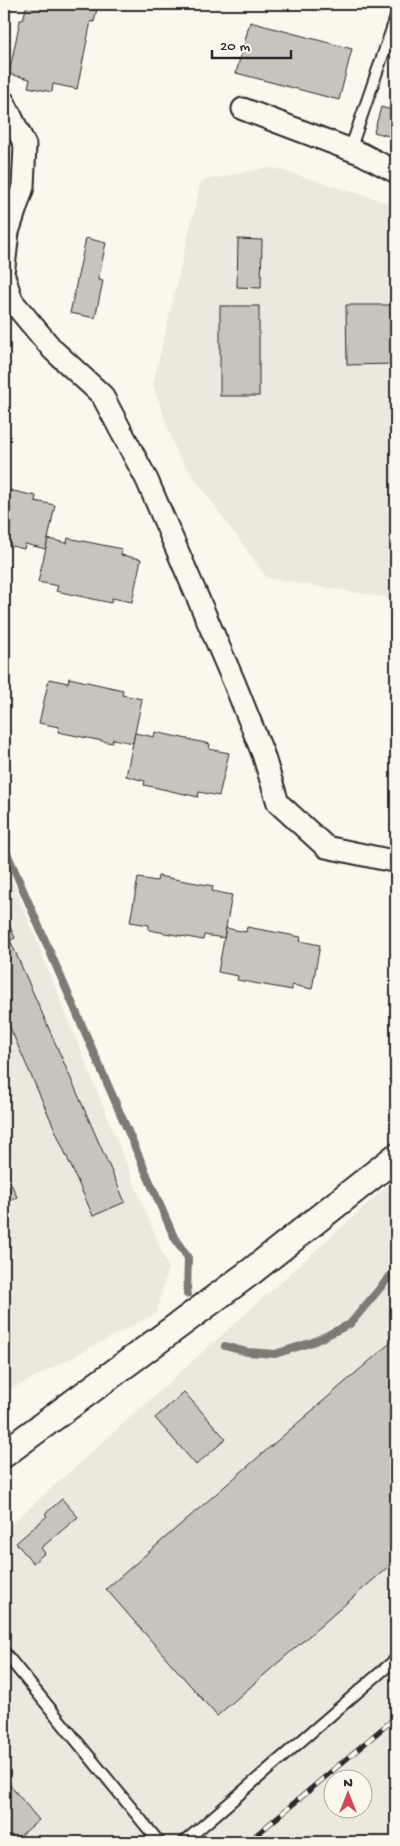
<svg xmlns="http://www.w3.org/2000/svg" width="400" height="1846" viewBox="0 0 400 1846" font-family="'Gochi Hand',sans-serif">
<rect width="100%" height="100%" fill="#fbf7ec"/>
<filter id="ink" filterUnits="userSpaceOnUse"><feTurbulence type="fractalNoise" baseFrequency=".02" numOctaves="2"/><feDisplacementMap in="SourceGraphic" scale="10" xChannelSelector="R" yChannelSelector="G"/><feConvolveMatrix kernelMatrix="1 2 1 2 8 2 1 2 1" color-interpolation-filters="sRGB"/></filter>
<g filter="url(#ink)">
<g fill="#ebe8de" fill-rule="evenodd">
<polygon points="271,167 396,205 396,599 267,578 177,454 153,385 201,181"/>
<polygon points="4,860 168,1267 157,1313 4,1393"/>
<path d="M396,1178v664h-392v-311zM332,1778h30v30h-30z"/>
</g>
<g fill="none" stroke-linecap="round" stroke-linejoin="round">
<g stroke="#7b7a75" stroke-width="8">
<polyline points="4,846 174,1237 188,1258 187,1294"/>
<polyline points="225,1346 247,1352 275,1354 313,1342 350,1324 396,1269"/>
</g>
</g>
<g fill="#c7c4bc" stroke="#2b2b2b">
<polygon points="27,4 98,4 94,22 91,21 77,89 53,84 52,92 28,87 30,79 9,74 20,20 23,20"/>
<polygon points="250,22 352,49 339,100 236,73"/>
<polygon points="381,107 396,111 396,138 374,132"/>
<polygon points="86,238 106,243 98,280 103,281 95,318 70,313"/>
<polygon points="238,239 262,240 261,288 237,287"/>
<polygon points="346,305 396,305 396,364 347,365"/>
<rect x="220" y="306" width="39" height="90"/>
<polygon points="4,489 36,496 35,501 55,505 46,549 25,544 24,549 4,544"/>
<polygon points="68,538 122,549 121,555 141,559 132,602 112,598 111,603 56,591 58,586 38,582 48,539 67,543"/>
<polygon points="69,678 123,690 122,695 142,699 133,743 113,739 112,743 58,732 59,727 39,723 49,679 68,683"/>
<polygon points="155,732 210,744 209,749 229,753 219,796 199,792 198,797 144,785 145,781 126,776 135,733 154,737"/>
<polygon points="158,876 213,886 212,891 232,895 224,938 204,935 203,940 149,930 149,925 130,922 138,878 157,881"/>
<polygon points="4,913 15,938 4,943"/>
<polygon points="247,927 301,937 300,941 320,945 312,989 292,985 292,990 237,980 238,976 218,972 226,928 246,932"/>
<polygon points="10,940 125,1202 93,1216 4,1014 4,943"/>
<polygon points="4,1168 17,1197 4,1203"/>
<polygon points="396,1338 396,1560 217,1716 106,1589"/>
<polygon points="184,1392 226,1439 196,1465 155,1418"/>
<polygon points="62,1499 78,1517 41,1548 45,1553 33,1563 16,1543 47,1516 45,1514"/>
<polygon points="4,1778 39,1820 13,1842 4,1842"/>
</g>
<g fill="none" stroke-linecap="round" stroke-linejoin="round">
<g stroke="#2b2b2b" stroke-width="14">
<g id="service">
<polyline points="350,150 396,17"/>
<polyline points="4,1652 159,1842"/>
<polyline points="184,1842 396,1659"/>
</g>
</g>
<g stroke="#2b2b2b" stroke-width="25">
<g id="minor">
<polyline points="4,102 25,145 23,187 8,232 4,267"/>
<polyline points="243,109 362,154 396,172"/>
<polyline points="4,276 12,301 53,350 102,395 147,480 234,682 263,754 278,803 326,847 388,860 396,859"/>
</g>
</g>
<g stroke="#2b2b2b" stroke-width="30">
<polyline id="tertiary" points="4,1454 252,1271 396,1157"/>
</g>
<use href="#service" stroke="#fbf7ec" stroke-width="10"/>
<use href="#minor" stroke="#fbf7ec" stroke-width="21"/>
<use href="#tertiary" stroke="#fbf7ec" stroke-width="26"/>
<g stroke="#2b2b2b" stroke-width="5.5">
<polyline id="rail" points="248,1842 396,1717"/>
</g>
<use href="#rail" stroke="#fbf7ec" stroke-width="4" stroke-dasharray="11" stroke-linecap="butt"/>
</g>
</g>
<rect width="400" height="1846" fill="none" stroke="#fbf7ec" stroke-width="20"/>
<rect x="10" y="10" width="380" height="1826" fill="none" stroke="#2b2b2b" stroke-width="2" filter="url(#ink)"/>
<g transform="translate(348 1794)"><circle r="24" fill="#fbf7ec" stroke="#a8a59f"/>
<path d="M0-4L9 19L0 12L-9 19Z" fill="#d1495b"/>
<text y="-8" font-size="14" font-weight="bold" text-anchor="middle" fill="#2b2b2b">N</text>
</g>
<path d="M212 50v8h79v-8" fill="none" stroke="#2b2b2b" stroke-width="2.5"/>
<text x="220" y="50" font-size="15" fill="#2b2b2b" stroke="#fbf7ec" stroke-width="4" paint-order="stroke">20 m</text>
</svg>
